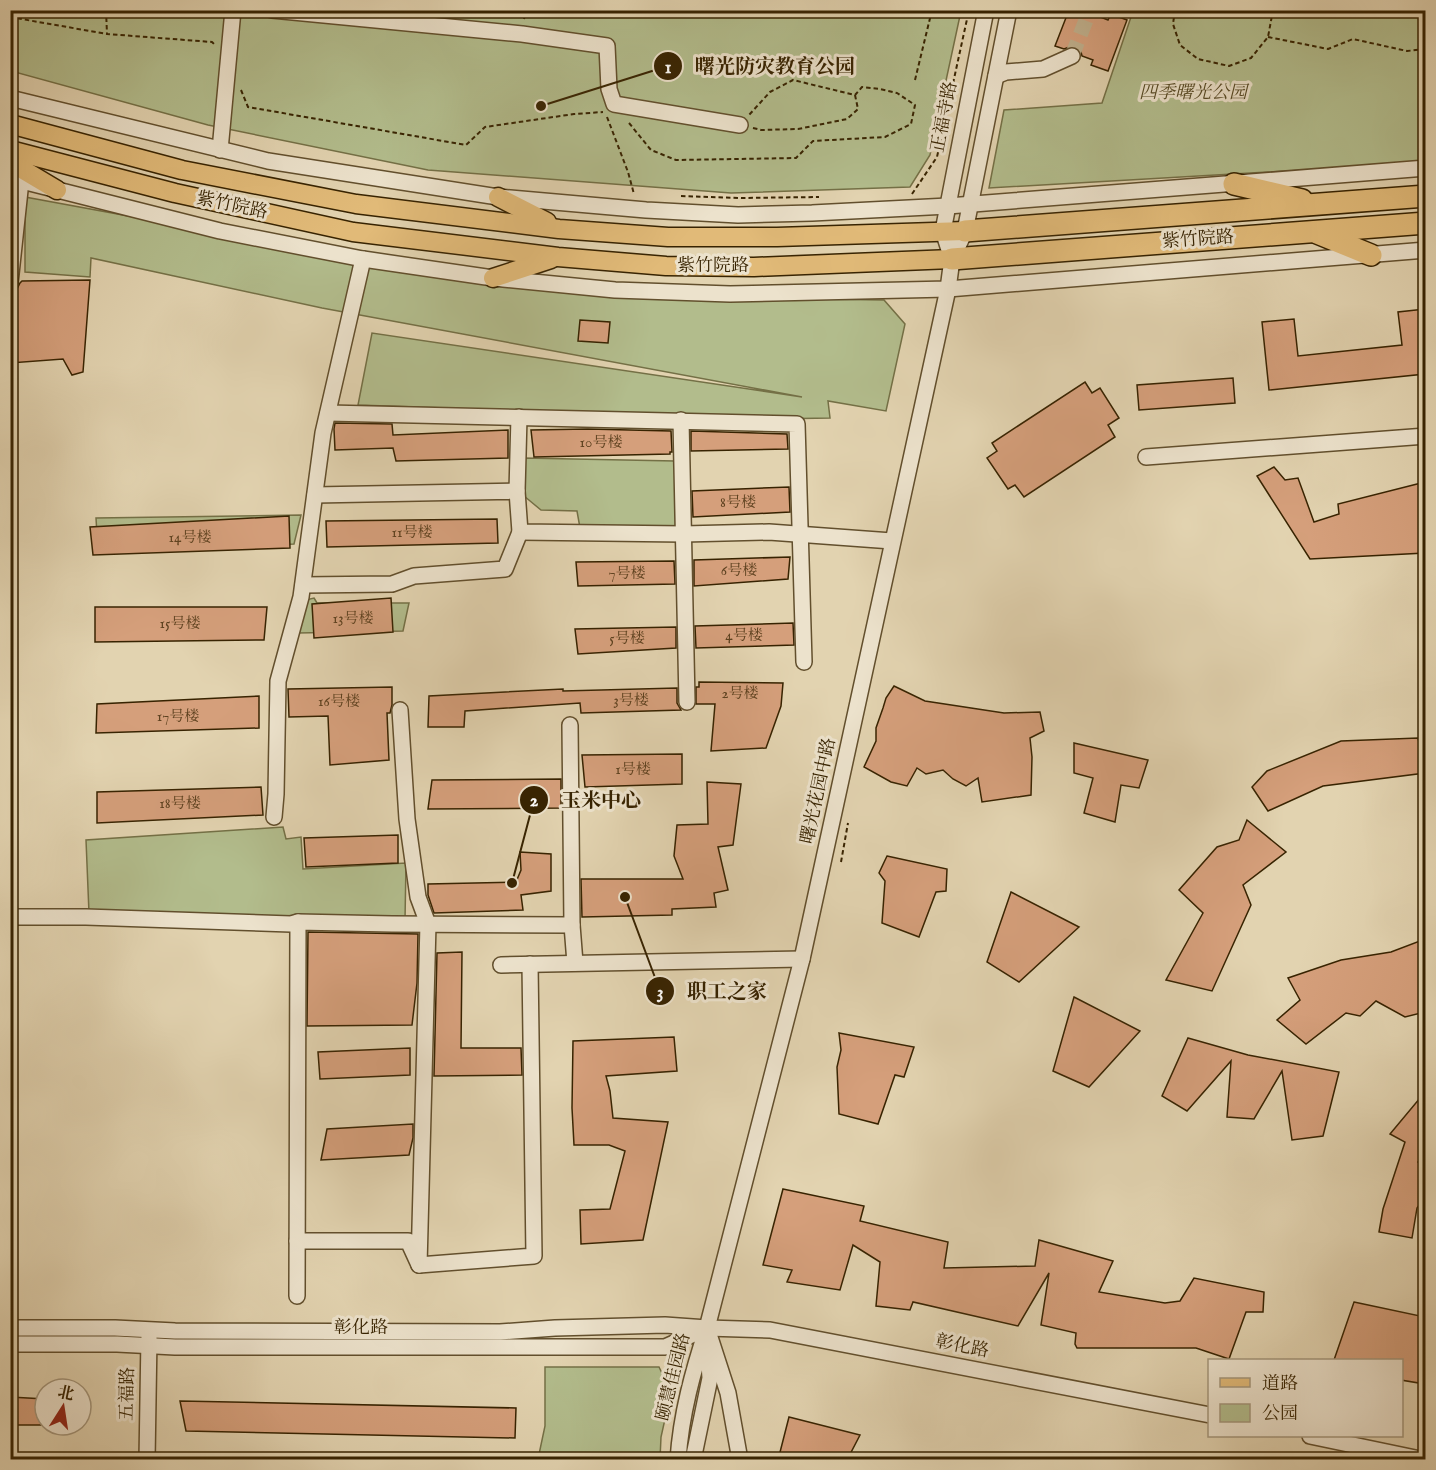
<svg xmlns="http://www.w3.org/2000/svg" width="1436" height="1470" viewBox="0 0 1436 1470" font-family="'IM FELL English','Noto Serif SC',serif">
<rect width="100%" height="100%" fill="#e2d3b0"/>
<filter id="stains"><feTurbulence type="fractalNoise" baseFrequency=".00333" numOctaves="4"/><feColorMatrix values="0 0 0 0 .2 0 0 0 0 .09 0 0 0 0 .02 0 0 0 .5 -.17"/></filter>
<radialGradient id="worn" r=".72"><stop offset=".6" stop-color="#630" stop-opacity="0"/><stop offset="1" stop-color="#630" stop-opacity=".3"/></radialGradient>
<g fill="#b2bc8c" stroke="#747046" stroke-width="1.5">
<polygon points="10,11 961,11 930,155 910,187 731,193 428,170 208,125 11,71"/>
<polygon points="1133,11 1425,11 1425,163 989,188 1004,110 1102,103"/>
<polygon points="25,197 363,259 604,296 884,300 905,324 886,411 828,401 830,418 770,419 358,405 372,333 802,397 322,308 91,258 90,277 25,272"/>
<polygon points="523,458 675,461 677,528 580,528 577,511 541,510 524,496"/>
<polygon points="301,515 294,544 98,551 96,518"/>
<polygon points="314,598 317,603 409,603 403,631 298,633 301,601"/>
<polygon points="283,827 286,839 301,837 303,869 406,863 405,920 89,913 86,840"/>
<polygon points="545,1367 659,1367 671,1392 661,1437 660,1459 538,1459 545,1426"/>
</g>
<g fill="#d59f7b" stroke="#372301" stroke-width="1.5">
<polygon points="1069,10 1083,10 1108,20 1111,14 1127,20 1108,71 1091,65 1093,60 1082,56 1081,52 1077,48 1072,46 1064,49 1055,46"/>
<polygon points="90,280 83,372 72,375 63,359 10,363 10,293 17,289 20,283 22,281"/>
<polygon points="1425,309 1425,374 1269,390 1262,322 1294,319 1298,356 1402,345 1398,312"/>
<polygon points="580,320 610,322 608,343 578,341"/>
<polygon points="1233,378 1235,403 1139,410 1137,385"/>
<polygon points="1085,382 1092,393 1100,388 1119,418 1108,425 1115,437 1024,497 1015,485 1008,489 987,458 997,451 992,443"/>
<polygon points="335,423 392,424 393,435 508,430 508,458 396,461 393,448 335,450 334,429"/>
<polygon points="588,429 671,431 672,452 670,452 670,454 534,457 531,430"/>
<polygon points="691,431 787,434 788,449 691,451"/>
<polygon points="1274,467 1285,480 1298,478 1314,522 1339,514 1338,504 1425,482 1425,553 1310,559 1257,476"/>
<polygon points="789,487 790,512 693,517 692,491"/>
<polygon points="289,516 290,548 93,555 90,527"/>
<polygon points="497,519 498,543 327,547 326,521"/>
<polygon points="790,557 788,579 694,586 694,560"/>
<polygon points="674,561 675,584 578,586 576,562"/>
<polygon points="391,598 393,632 314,638 312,604"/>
<polygon points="95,607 267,607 264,640 95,642"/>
<polygon points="793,623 794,645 696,648 695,626"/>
<polygon points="676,627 676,648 578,654 575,629"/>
<polygon points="699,682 783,683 781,706 766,748 711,751 715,704 696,704 696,687 699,687"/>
<polygon points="894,686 925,701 1004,713 1040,712 1044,731 1030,738 1032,757 1031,795 982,802 978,778 966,786 953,779 943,770 926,774 917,768 907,786 891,782 864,767 876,741 876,728 883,708 886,698"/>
<polygon points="392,687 392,705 390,713 387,713 389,760 330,765 328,716 289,717 288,689"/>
<polygon points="677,688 677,703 681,710 581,713 580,703 465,711 464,727 428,727 429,696 563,689 563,691"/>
<polygon points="259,696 259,728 96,733 97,704"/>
<polygon points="1418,738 1425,765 1425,773 1323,786 1268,811 1252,787 1267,771 1341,741"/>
<polygon points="1074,743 1148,760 1139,788 1121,785 1115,822 1084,813 1093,778 1074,773"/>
<polygon points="682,754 682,784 585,787 582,755"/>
<polygon points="561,779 561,808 428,809 432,780"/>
<polygon points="707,782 741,784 733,845 718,847 728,890 714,893 716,907 672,909 672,915 582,917 581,879 683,879 674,856 677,825 708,824"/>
<polygon points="261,787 263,815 97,823 97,792"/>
<polygon points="1247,820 1286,852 1243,885 1251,905 1212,991 1166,980 1203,913 1179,890 1217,847 1239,840"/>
<polygon points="398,835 398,863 306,867 304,838"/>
<polygon points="520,852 551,854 551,891 521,895 523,910 434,913 428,895 428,884 516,882 521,870"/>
<polygon points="887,856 947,869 946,891 936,892 919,937 882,923 885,881 879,873"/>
<polygon points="1011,892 1079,927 1019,982 987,962"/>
<polygon points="308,932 418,934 417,983 412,1025 307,1026"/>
<polygon points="1425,939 1425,1012 1405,1017 1376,1001 1360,1016 1346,1013 1306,1044 1277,1020 1300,1000 1288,978 1341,960 1391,952"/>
<polygon points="462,952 461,1048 521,1048 522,1075 434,1076 437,953"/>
<polygon points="1074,997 1140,1031 1089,1087 1053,1071"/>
<polygon points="839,1033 914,1047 904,1077 895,1075 878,1124 839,1114 837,1067 841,1050"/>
<polygon points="674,1037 677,1071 606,1076 610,1091 613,1118 668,1122 643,1240 581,1244 580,1210 610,1209 625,1151 609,1145 574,1145 572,1108 573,1041"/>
<polygon points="1188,1038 1248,1055 1339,1072 1323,1136 1292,1140 1282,1071 1254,1119 1227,1117 1231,1061 1187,1111 1162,1096"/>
<polygon points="410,1048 410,1075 320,1079 318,1052"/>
<polygon points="1425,1092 1425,1151 1418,1162 1425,1167 1425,1197 1417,1208 1412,1238 1379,1232 1383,1209 1405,1142 1390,1134"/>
<polygon points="413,1124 413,1138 409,1155 321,1160 327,1129"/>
<polygon points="783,1189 864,1206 860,1221 948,1242 944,1268 1035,1266 1039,1240 1113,1261 1099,1292 1165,1303 1180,1301 1194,1278 1264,1292 1263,1312 1246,1312 1229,1359 1196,1348 1077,1348 1075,1344 1076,1333 1041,1325 1049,1273 1018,1326 913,1302 910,1310 876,1306 880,1262 853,1245 840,1290 787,1282 792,1270 763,1265"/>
<polygon points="1354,1302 1425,1317 1425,1384 1401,1380 1401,1360 1334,1360"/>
<polygon points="10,1397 45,1399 45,1425 10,1425"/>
<polygon points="180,1401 516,1408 515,1438 186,1431"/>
<polygon points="789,1417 860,1435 847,1460 778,1460"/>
</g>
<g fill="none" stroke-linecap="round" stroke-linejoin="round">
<polyline stroke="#c0b08d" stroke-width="15" stroke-dasharray="15 8" stroke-linecap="butt" points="1072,56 1090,10"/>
<g stroke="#624f2d" stroke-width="18">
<g id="minor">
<polyline points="272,10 522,34 607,46 609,89 614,104 740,125"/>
<polyline points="996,76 1006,72 1043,69 1072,56"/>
<polyline points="10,98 268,161 498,197 646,210 738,215 812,213 948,206 1426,168"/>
<polyline points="220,150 233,10"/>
<polyline points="10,178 220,231 363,259 493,278 615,290 730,294 948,289 1426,250"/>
<polyline points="952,259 943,231 986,10"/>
<polyline points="10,283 21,181"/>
<polyline points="328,413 797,424 804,662"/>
<polyline points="681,420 687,702"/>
<polyline points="1146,457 1426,436"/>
<polyline points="517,491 519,417"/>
<polyline points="315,495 517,491 520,532 684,534 769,532 892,541"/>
<polyline points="303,585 392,584 414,576 505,569 520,532"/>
<polyline points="570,725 572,925"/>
<polyline points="274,817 276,794 278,681 301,597 323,433 363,259"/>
<polyline points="10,917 86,917 291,924 298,922 392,924 572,925 575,963"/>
<polyline points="501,965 802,959"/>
<polyline points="297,1241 408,1241 419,1265 428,924 418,897 407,819 400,710"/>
<polyline points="419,1265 534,1256 530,964"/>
<polyline points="297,1296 298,922"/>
<polyline points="10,1328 115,1328 175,1331 500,1332 555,1328 665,1325 707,1328 770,1330 1210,1415"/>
<polyline points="707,1328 728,1393 740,1460"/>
<polyline points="10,1344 117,1344 175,1347 665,1347 705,1329"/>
<polyline points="1310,1436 1425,1460"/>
<polyline points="147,1460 149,1337"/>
<path d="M678,1460c3,-46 15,-89 29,-132l95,-369 146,-670 4,-30 13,-28 44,-221"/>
<polyline points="693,1460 710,1378 708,1349"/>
</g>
</g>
<g stroke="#372301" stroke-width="21">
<g id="major">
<polyline points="10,124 182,170 356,204 559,229 668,237 777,237 965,231"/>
<polyline points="10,150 175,193 353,232 558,257 666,266 754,267 952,259"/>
<polyline points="10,162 57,190"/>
<polyline points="498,197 547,222"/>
<polyline points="493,278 551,259"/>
</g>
</g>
<g stroke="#372301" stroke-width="24">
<g id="highway">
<polyline points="1234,184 1302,200"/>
<polyline points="965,231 1426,196"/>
<polyline points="1317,233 1371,255"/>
<polyline points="952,259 1426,223"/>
</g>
</g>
<g stroke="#372301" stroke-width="2" stroke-dasharray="4.5 3" stroke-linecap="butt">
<polyline points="106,10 107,34 212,42 214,44"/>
<polyline points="1175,10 1173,24 1180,45 1198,59 1229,66 1251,58 1268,37 1273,10"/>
<polyline points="10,17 107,34"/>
<polyline points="524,19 526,10"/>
<polyline points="1268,37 1328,49 1353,39 1407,51 1426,49"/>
<polyline points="915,80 932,10"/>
<polyline points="241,90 248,107 466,145 485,127 574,114 603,112"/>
<polyline points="607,117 628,172 634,194"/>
<polyline points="629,123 651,150 676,160 796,158 813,141 885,137 911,124 915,105 897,93 880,89 862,87 855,95 793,80 770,92 749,115"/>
<polyline points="753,128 761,130 798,129 847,119 858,109 855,95"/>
<polyline points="912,194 937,157 969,10"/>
<polyline points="681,196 741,198 819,197"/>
<polyline points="841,862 848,823"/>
</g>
<use href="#minor" stroke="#ece2cc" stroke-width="15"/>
<use href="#major" stroke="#e1ba78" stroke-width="18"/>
<use href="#highway" stroke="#e1ba78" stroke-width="21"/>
</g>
<g text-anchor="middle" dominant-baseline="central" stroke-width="6" stroke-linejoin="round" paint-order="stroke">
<g font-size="15" fill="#5e4220">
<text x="601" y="442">10号楼</text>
<text x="738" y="502">8号楼</text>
<text x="412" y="532">11号楼</text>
<text x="190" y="537">14号楼</text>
<text x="739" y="570">6号楼</text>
<text x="627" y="573">7号楼</text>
<text x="353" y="618">13号楼</text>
<text x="180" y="623">15号楼</text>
<text x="744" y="635">4号楼</text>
<text x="627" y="638">5号楼</text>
<text x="740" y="693">2号楼</text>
<text x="631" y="700">3号楼</text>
<text x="339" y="701">16号楼</text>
<text x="178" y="716">17号楼</text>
<text x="633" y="769">1号楼</text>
<text x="180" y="803">18号楼</text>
</g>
<g font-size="18" font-style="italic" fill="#564924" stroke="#ece2cc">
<text x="1193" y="93">四季曙光公园</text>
</g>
<g font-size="18" fill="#372301" stroke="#ece2cc">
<text transform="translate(945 117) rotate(-79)">正福寺路</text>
<text transform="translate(232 206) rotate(12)">紫竹院路</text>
<text transform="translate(1198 240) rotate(-4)">紫竹院路</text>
<text x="713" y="266">紫竹院路</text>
<text transform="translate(819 791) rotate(-78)">曙光花园中路</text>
<text x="361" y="1328">彰化路</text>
<text transform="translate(962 1347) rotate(11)">彰化路</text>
<text transform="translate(674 1377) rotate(-76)">颐慧佳园路</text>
<text transform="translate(128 1394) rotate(-89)">五福路</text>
</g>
</g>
<path fill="none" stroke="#372301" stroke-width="2" d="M541 106L668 66M512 883L534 800M625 897L660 991"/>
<g fill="#372301" stroke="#ece2cc" stroke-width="2">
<circle cx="541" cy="106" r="6"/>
<circle cx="512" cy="883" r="6"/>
<circle cx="625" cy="897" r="6"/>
<circle cx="668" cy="66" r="15"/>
<circle cx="534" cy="800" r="15"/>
<circle cx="660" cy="991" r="15"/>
</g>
<g font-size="18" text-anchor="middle" font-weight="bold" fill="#fff">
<text x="668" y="73">1</text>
<text x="534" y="806">2</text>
<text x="660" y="998">3</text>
</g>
<g font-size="20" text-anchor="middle" font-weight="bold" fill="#372301" stroke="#ece2cc" stroke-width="6" stroke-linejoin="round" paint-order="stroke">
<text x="775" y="73">曙光防灾教育公园</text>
<text x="601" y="807">玉米中心</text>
<text x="727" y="998">职工之家</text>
</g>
<rect width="1436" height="1470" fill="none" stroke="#e2d3b0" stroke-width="36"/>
<rect x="12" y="12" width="1412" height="1446" fill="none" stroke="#372301" stroke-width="3"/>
<rect x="18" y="18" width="1400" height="1434" fill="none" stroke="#372301" stroke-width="1.5"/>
<rect x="1208" y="1359" width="195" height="78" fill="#ece2cc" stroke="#a4967b" stroke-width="1.5"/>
<rect x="1220" y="1378" width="30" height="9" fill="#e1ba78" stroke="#a4967b" stroke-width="1.5"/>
<text x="1262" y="1389" font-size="18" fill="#372301">道路</text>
<rect x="1220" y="1404" width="30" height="18" fill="#b2bc8c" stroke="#a4967b" stroke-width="1.5"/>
<text x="1262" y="1419" font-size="18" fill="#372301">公园</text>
<g transform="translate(63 1407) rotate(12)"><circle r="28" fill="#ece2cc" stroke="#a4967b" stroke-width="1.5"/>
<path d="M0-4.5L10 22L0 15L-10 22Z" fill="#8f2418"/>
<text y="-9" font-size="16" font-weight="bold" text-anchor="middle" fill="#372301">北</text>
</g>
<rect width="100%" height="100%" filter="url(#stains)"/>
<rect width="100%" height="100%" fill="url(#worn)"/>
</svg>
